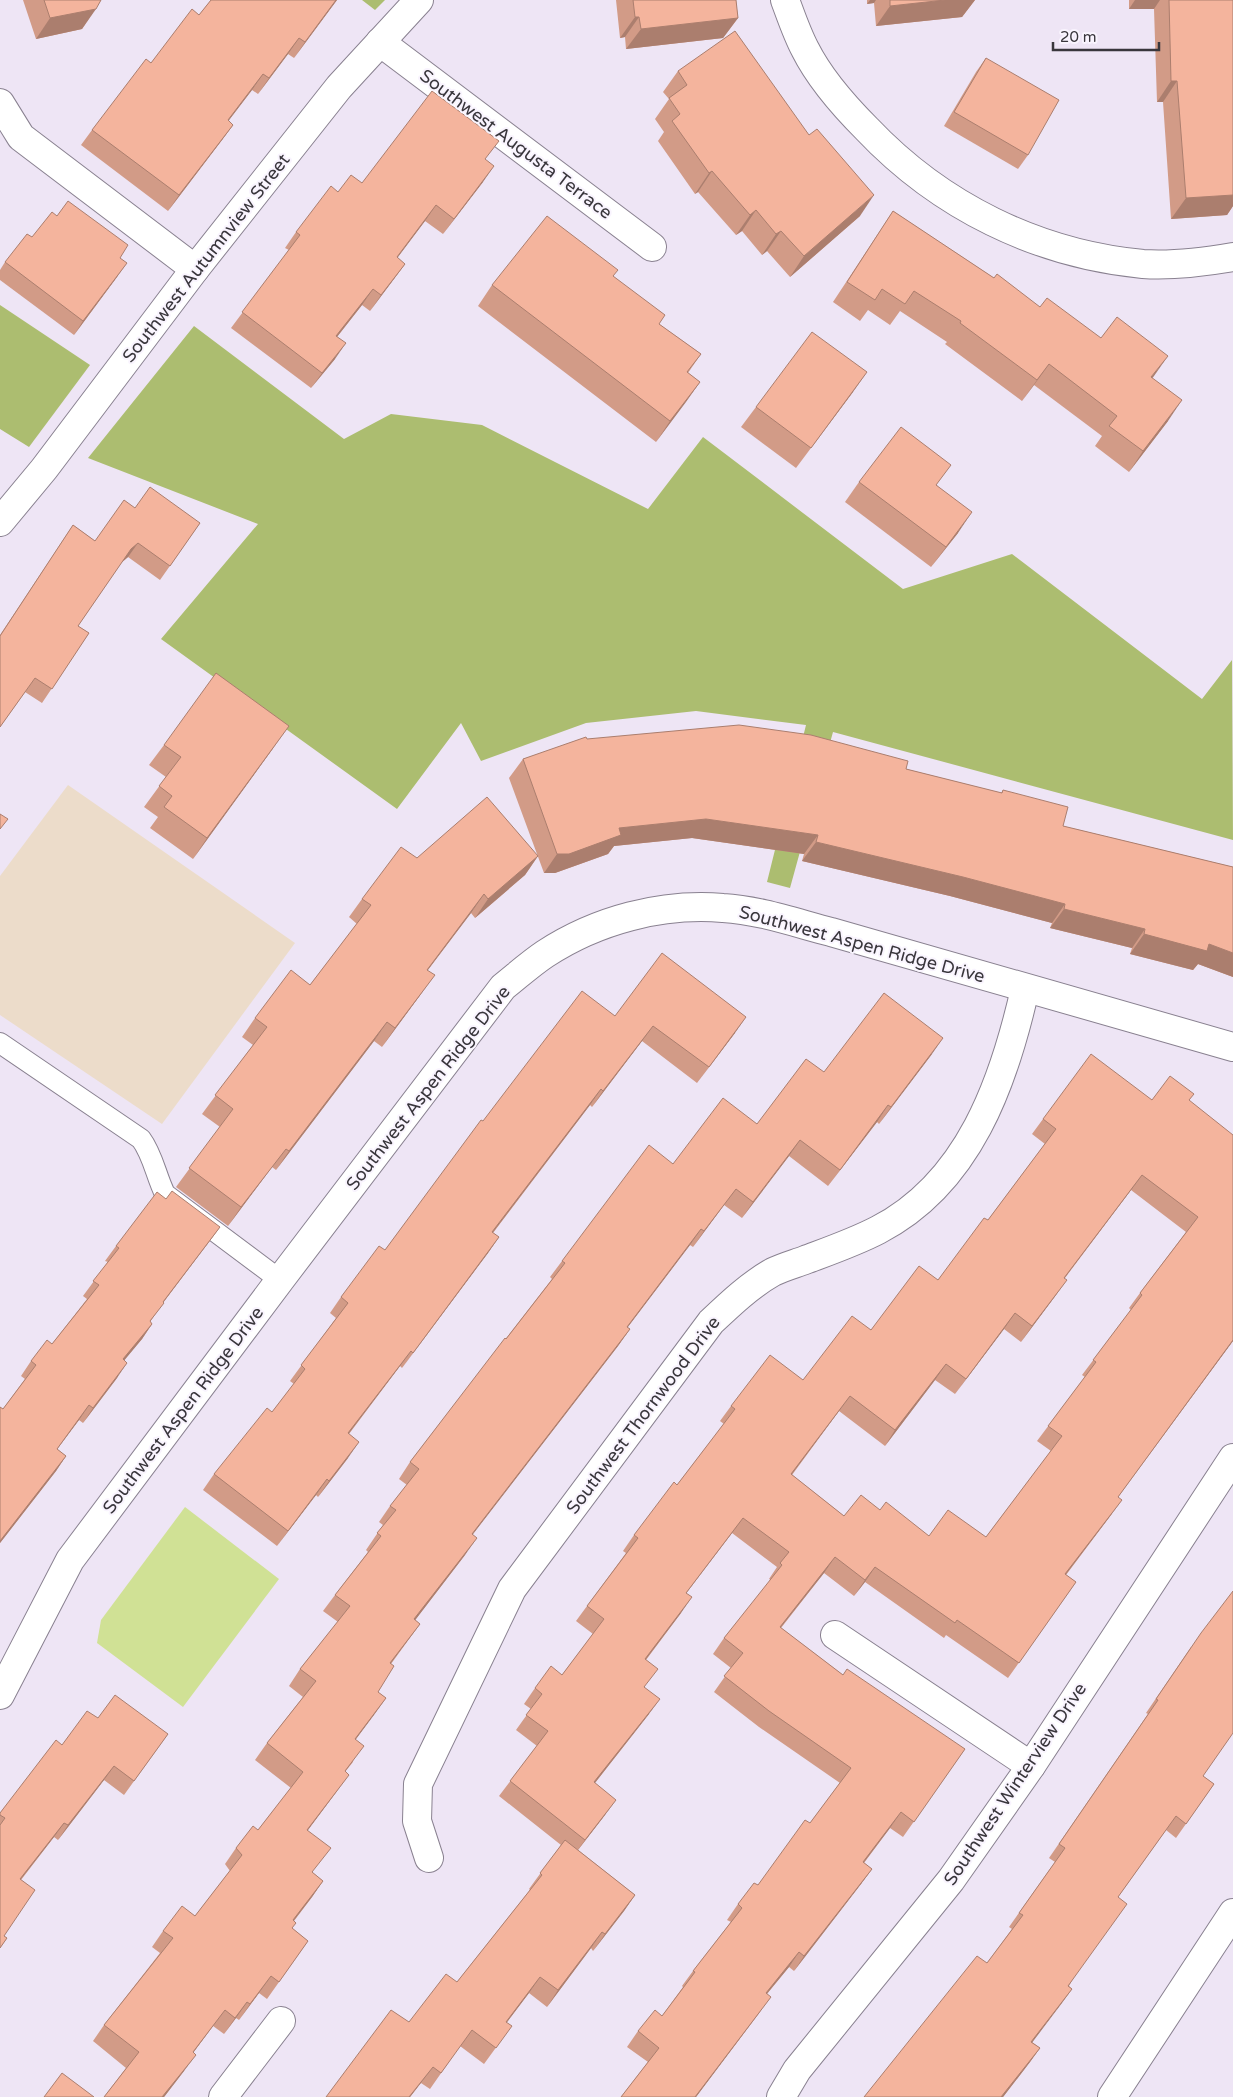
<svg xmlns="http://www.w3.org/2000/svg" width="1233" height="2097" viewBox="0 0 1233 2097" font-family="'Varela Round',sans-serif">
<rect width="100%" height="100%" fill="#eee5f5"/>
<polygon fill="#ecdcca" points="68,785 295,943 162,1124 0,1015 0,876"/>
<polygon fill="#d0e195" points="185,1507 279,1579 183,1707 97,1643 101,1620"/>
<g fill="#acbd70">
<polygon points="362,0 385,0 375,10"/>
<polygon points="0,305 90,365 29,447 0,429"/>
<polygon points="194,326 344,439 391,414 482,425 648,509 703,437 903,589 1012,554 1202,699 1232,660 1233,840 833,732 790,888 767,882 806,725 696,711 586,723 481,761 461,723 397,809 161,639 258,524 88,458"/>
</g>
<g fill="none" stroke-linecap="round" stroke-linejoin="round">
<g stroke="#898190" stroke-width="22">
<path id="service" d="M0,1043l141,96c12,16 15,37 24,55l115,86"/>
</g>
<g stroke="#898190" stroke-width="30">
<g id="minor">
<path d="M785,0c6,16 12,34 20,49 15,30 38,56 62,80 73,77 170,125 276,135 29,2 61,-2 90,-7"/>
<polyline points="380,42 652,247"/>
<polyline points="0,103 21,137 195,269"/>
<polyline points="0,522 44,469 195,269 339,87 419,0"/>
<polyline points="835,1635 1031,1766"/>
<path d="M0,1695l70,-135 210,-280 223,-293c14,-11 27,-23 42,-33 52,-34 116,-51 178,-46 36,2 73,15 108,24l402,115"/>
<path d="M429,1858l-12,-37 1,-37 94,-195 199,-267c19,-18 39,-37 62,-50 10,-5 21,-8 32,-12 24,-9 50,-18 73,-30 91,-47 126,-148 147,-241"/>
<polyline points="223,2097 281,2021"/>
<polyline points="781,2097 797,2070 951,1880 1031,1766 1233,1458"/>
</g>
</g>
<g stroke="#898190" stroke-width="30">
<polyline id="secondary" points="1112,2097 1233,1913"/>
</g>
<use href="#service" stroke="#fff" stroke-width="20"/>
<use href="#minor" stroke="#fff" stroke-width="28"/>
<use href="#secondary" stroke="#fff" stroke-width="28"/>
</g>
<g fill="#d29b87" fill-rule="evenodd">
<polygon points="23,0 101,0 82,29 36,39"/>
<polygon points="211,0 337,0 294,58 288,54 258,94 252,90 228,121 233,125 222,140 168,211 81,145 92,130 151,63 199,15"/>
<polygon points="616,0 736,0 738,18 723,38 626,49 625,37 620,38"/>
<polygon points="867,0 975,0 962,17 876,26 874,3 867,4"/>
<polygon points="1129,0 1233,0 1233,206 1227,215 1171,219 1163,102 1157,102 1154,9 1129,9"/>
<polygon points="986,58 1028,155 1018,169 944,126 976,72"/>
<polygon points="678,71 860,216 790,277 767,251 762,255 742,231 736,235 698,192 695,194 658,141 664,132 655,119 669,99 663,92"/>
<polygon points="486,160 483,182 443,234 425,221 397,258 405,264 370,311 362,305 337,337 335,359 311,388 231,328 289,250 285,248 296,232 338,192 362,183"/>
<polygon points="893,211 994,278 1152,378 1168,421 1129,472 1095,446 1102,436 1034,385 1022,401 945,344 947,342 900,311 890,325 868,310 860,321 833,302"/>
<polygon points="32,237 120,258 117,277 74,335 0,280 0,270 5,262"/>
<polygon points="613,276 659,324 701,354 688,373 700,382 656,442 478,306 492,285"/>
<polygon points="853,392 796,468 741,427 756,407"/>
<polygon points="859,482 937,485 958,533 931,567 845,502"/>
<polygon points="135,508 200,523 160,580 128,557 121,563 78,626 89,633 42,703 25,692 0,727 0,635 73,525 95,541"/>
<polygon points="587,739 906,769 1001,793 1003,790 1063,826 1233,867 1233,977 1198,964 1193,970 1130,954 1132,948 1050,928 1052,923 950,896 802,861 804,854 692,838 614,846 608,854 555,873 544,873 509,778 523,759"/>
<polygon points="164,745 274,747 193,859 150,828 158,817 144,807 166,777 149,765"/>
<polygon points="538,856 525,875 475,918 471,913 428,970 421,994 382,1047 374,1041 276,1170 272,1167 228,1226 176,1187 220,1127 202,1114 253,1045 242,1037 255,1018 310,985 357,924 349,917 362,899 417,858"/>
<polygon points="615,1016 735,1033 697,1083 642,1041 592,1107 590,1105 493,1233 499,1237 488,1253 402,1368 400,1366 349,1434 348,1458 318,1497 316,1495 277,1546 203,1490 214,1474 272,1412 294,1384 290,1381 336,1318 330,1313 341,1297 385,1250 483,1121"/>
<polygon points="932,1054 879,1124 877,1122 828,1186 789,1156 742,1218 724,1205 693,1247 690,1245 627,1328 630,1329 618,1346 472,1535 465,1555 415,1620 420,1624 391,1664 378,1692 386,1698 356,1739 353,1762 345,1772 337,1791 308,1830 313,1873 323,1881 312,1897 294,1921 292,1928 308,1941 267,1999 259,1993 239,2020 236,2018 224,2034 213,2026 193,2053 184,2071 164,2097 104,2097 126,2068 93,2041 104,2025 160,1953 152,1947 163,1931 195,1916 230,1871 225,1864 236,1848 258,1830 291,1788 255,1760 267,1743 303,1697 289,1686 300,1669 338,1622 323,1611 335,1595 368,1552 366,1550 383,1525 379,1522 390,1506 407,1485 399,1479 410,1462 552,1279 550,1277 562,1261 673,1164 757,1124 824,1072"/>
<path d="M1152,1100l37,1 44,240 -115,156 -7,18 -45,60 10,7 -68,96 -62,-43 -2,3 -79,-56 -11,14 -30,-23 -43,55 62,47 122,74 -62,88 -13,-9 -26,35 8,6 -11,15 -67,87 -5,-4 -22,27 -7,18 -64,85h-75l27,-35 -21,-15 11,-16 24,-15 21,-29 -1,-1 11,-15 38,-49 -4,-2 11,-16 20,-19 52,-62 30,-40 -81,-56 -45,-35 17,-24 -18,-14 11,-16 47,-58 -2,-1 8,-12 -45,-34 -46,60 -5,20 -35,47 -1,27 4,27 -54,69 10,32 -27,35 57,45 -11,16 -31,40 -2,-3 -44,59 -18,-14 -22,29 -7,20 -16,22 -24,-18 -30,43 -9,-6 -11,14h-84l83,-75 48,-40 73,-92 -1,-1 32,-44 -62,-49 38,-50 -21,-16 15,-21 -7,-5 11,-16 27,-13 31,-41 -17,-13 50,-68 -3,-2 11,-16 43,-50 47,-61 -4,-3 11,-15 72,-26 135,-100 50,-60 57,-76 -13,-10 11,-15zM1131,1190l55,42 -46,61 -11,15 2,2 -49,65 3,2 -48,64 14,10 -65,86 -57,-1 -49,-26 -36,6 -52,-41 47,-64 46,35 50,-66 20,14 49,-65 17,13 35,-47 9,-17z"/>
<polygon points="166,1199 220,1227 163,1303 150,1322 152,1324 142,1339 124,1360 117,1378 83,1423 79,1420 57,1449 66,1456 56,1471 0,1543 0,1407 3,1409 25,1379 21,1376 31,1361 52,1344 87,1299 83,1296 108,1262 105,1261 116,1246"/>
<polygon points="1191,1647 1203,1776 1214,1784 1176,1838 1166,1830 1118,1897 1069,1986 1072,1989 1032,2042 1040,2048 1030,2062 1003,2097 864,2097 987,1963 1012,1929 1009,1927 1055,1862 1049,1858 1148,1714 1146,1713"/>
<polygon points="98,1718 168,1734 124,1795 104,1780 58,1840 54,1837 21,1880 4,1936 7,1938 0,1948 0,1813 62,1745"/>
</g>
<g fill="#ab7e6e">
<polygon points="336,0 337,0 294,58 305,42"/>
<polygon points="870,0 876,0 874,3 867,4"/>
<polygon points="945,0 975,0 962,17 876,26 890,6"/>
<polygon points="1135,0 1160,0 1154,9 1129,9"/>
<polygon points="96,9 82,29 36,39 50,18"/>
<polygon points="635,17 639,17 625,37 620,38"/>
<polygon points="738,18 723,38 626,49 641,29"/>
<polygon points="299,38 288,54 258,94 269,78"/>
<polygon points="263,74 252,90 217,136 228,120"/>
<polygon points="1171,81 1177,81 1163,102 1157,102"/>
<polygon points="233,125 222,140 168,211 179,195"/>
<polygon points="494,166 483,182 443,234 454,219"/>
<polygon points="712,171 698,192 695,194 709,173"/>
<polygon points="874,195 860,216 790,277 804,256"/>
<polygon points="1233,195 1233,206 1227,215 1171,219 1186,198"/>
<polygon points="436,205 425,221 386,273 397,257"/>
<polygon points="756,210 742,231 736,235 750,215"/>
<polygon points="781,231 767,251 762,255 776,234"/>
<polygon points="127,263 117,277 74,335 83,321"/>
<polygon points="405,264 394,279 370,311 381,295"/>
<polygon points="373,289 362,305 325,352 336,336"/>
<polygon points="346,343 335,359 311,388 322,373"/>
<polygon points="1168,356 1154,376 1137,398 1151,377"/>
<polygon points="1049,364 1034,385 1022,401 1037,380"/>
<polygon points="867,372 853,392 796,468 811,448"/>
<polygon points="700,382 686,402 656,442 670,421"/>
<polygon points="1182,400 1168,421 1129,472 1143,451"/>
<polygon points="972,512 958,533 931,567 946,547"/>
<polygon points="138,543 128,557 121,563 131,549"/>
<polygon points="289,726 274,747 193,859 207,838"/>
<polygon points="706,819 818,835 804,854 692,838 614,846 608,854 555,873 544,873 557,854 619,828"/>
<polygon points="816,842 963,877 1065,904 1052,923 950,896 802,861"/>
<polygon points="538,856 525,875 475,918 488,899"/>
<polygon points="484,894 471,913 414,988 427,970"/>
<polygon points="1064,909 1145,929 1132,948 1050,928"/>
<polygon points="1144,934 1209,944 1233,953 1233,977 1198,964 1193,970 1130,954"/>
<polygon points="435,975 421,994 382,1047 395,1028"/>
<polygon points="746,1017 735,1033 697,1083 709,1067"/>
<polygon points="387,1022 374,1041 276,1170 289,1151"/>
<polygon points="653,1026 642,1041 592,1107 603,1091"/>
<polygon points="943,1038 932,1054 879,1124 891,1107"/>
<polygon points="601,1089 590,1105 481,1248 492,1232"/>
<polygon points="888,1105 877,1122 828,1186 840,1170"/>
<polygon points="800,1140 789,1156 742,1218 753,1202"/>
<polygon points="286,1149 272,1167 228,1226 241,1207"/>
<polygon points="1142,1175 1131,1190 1053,1293 1064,1278"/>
<polygon points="736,1189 724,1205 693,1247 704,1231"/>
<polygon points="220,1227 209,1242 152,1317 163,1302"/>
<polygon points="701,1229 690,1245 615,1344 627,1327"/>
<polygon points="499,1237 488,1253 402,1368 413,1353"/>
<polygon points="1067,1280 1056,1295 1021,1342 1032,1326"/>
<polygon points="1015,1313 1004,1329 955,1394 966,1379"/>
<polygon points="152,1324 142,1339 113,1374 123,1359"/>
<polygon points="630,1329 618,1346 460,1551 472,1534"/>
<polygon points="1233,1340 1233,1341 1107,1512 1118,1497"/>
<polygon points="411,1351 400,1366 337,1449 348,1433"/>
<polygon points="127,1363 117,1378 83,1423 93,1408"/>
<polygon points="946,1364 935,1380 885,1446 895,1430"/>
<polygon points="850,1396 839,1411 780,1490 791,1474"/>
<polygon points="89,1405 79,1420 46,1464 57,1449"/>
<polygon points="359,1442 348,1458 318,1497 329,1481"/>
<polygon points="66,1456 56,1471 0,1543 0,1541"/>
<polygon points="327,1479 316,1495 277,1546 288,1531"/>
<polygon points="1122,1500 1111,1515 1054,1590 1065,1574"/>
<polygon points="743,1518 732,1533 675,1608 686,1593"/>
<polygon points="477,1538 465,1555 403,1636 414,1619"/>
<polygon points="835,1557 824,1573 769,1642 780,1627"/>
<polygon points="875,1567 865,1582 854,1596 865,1580"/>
<polygon points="692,1597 681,1613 634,1675 645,1659"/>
<polygon points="420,1624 408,1640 379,1679 390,1663"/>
<polygon points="386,1698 374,1715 344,1755 355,1739"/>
<polygon points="660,1699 649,1714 583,1798 594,1782"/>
<polygon points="114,1766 104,1780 58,1840 68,1825"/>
<polygon points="349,1775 337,1791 296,1846 307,1830"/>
<polygon points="616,1800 605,1815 574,1855 585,1840"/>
<polygon points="901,1812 890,1828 852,1878 863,1862"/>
<polygon points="64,1823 54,1837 10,1893 20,1879"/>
<polygon points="872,1869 861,1884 794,1971 804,1956"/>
<polygon points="323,1881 312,1897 281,1937 293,1920"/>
<polygon points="635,1895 624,1911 593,1951 605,1934"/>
<polygon points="602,1932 591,1948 547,2007 558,1990"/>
<polygon points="799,1952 789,1967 755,2008 766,1993"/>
<polygon points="271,1976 259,1993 239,2020 250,2004"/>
<polygon points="540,1977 529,1993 495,2038 506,2022"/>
<polygon points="1072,1989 1062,2003 1022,2056 1031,2042"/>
<polygon points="771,1997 696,2097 695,2097"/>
<polygon points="247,2002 236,2018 224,2034 235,2018"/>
<polygon points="225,2010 213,2026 181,2069 193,2052"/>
<polygon points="1040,2048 1030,2062 1003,2097 1001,2097"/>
<polygon points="196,2055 184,2071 164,2097 162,2097"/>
<polygon points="433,2067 410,2097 409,2097"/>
</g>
<g fill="#f4b49d" stroke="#ab7e6e" fill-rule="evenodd">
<polygon points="44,0 101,0 96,9 50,18"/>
<polygon points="211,0 336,0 305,42 299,38 269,78 263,74 228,120 233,125 179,195 92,130 146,59 151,63 192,9 199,15"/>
<polygon points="633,0 736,0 738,18 641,29 639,17 635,17"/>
<polygon points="890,0 945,0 890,6"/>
<polygon points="1169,0 1233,0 1233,195 1186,198 1177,81 1171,81"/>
<polygon points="735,31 809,135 817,129 874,195 804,256 781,231 776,234 756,210 750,215 712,171 709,173 672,121 680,114 669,98 687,85 678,71"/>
<polygon points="986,58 1059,100 1028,155 954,112"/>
<polygon points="432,91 499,141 485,159 494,166 454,219 436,205 397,257 405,264 381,295 373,289 336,336 346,343 322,373 242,312 300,235 296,232 331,186 338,192 351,175 362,183"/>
<polygon points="68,201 128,245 120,258 127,263 83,321 5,262 27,234 32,237 52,212 57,216"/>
<polygon points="893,211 994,278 997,274 1040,307 1047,298 1101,338 1117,317 1168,356 1151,377 1182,400 1143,451 1109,426 1117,416 1049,364 1037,380 960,323 961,321 914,291 905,304 882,289 875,300 847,282"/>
<polygon points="547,216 618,270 613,276 665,315 659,324 701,354 687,372 700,382 670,421 492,285"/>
<polygon points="812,332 867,372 811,448 756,407"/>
<polygon points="901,427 951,465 936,485 972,512 946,547 859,482"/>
<polygon points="150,487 200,523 170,566 138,543 131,549 78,626 89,633 52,689 35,678 0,727 0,636 73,525 95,541 124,500 135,508"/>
<polygon points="216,673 289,726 207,838 164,807 172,796 159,786 181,757 164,745"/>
<polygon points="739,725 811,735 908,761 906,769 1002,793 1003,790 1068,807 1063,826 1233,867 1233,953 1209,944 1207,951 1144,934 1145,929 1064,909 1065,904 963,877 816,842 818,835 706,819 619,828 621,835 569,854 557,854 523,759 586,737 587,739"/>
<polygon points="487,797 538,856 488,899 484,894 427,970 435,975 395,1028 387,1022 289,1151 286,1149 241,1207 189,1168 233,1109 215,1095 267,1027 255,1018 291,970 310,985 371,905 362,899 401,847 417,858"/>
<polygon points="0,814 8,819 0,829"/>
<polygon points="662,953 746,1017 709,1067 653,1026 603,1091 601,1089 492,1232 499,1237 413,1353 411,1351 348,1433 359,1442 329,1481 327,1479 288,1531 214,1474 267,1408 272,1412 305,1369 301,1365 348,1303 341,1297 379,1246 385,1250 481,1120 483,1121 582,991 615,1016"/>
<polygon points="884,993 943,1038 891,1107 888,1105 840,1170 800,1140 753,1202 736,1189 704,1231 701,1229 627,1327 630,1329 472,1534 477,1538 414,1619 420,1624 390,1663 394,1666 378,1692 386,1698 355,1739 364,1746 345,1771 349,1775 307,1830 331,1848 312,1872 323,1881 293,1920 296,1923 292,1928 308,1941 279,1982 271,1976 250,2004 247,2002 235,2018 225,2010 193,2052 196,2055 162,2097 104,2097 139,2052 104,2025 173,1938 163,1931 182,1906 195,1916 242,1855 236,1848 253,1826 258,1830 303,1772 267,1743 316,1681 300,1669 350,1606 335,1595 381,1536 377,1533 396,1510 390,1506 419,1469 410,1462 505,1338 506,1339 565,1263 562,1261 649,1145 673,1164 723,1098 757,1124 806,1059 824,1072"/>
<path d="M1091,1054l61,46 18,-24 24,18 -5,6 44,35v205l-115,157 4,3 -57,74 11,8 -57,81 -62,-43 -2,3 -80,-56 -10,13 -30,-23 -55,70 63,48 4,-6 118,80 -51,73 -13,-10 -38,50 9,7 -68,87 -5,-4 -33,41 5,4 -76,100h-74l38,-49 -21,-17 17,-21 7,6 33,-44 -2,-1 49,-63 -4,-4 16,-21 4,2 47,-65 5,3 41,-55 -82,-57 -45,-35 19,-23 -19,-15 58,-73 -2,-2 9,-11 -46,-34 -57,75 6,4 -47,62 13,10 -14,18 16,12 -66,83 22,18 -31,40 -75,-59 38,-50 -22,-16 16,-21 -7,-6 16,-22 11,9 42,-56 -17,-13 51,-68 -4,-3 40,-53 3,3 58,-76 -4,-3 39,-51 33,25 49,-64 19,14 48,-64 19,14 46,-62 4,2 68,-91 -13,-10zM1142,1175l56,42 -58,76 2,2 -49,65 3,2 -48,64 14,10 -76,101 -38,-27 -19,26 -43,-34 -6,8 -19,-15 -17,21 -53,-42 59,-78 45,34 51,-66 20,15 49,-66 17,13 35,-46 -3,-2z"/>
<polygon points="172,1191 220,1227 163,1302 164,1303 150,1321 152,1324 123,1359 127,1363 93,1408 89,1405 57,1449 66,1456 0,1541 0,1407 3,1409 36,1365 31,1361 47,1340 52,1344 99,1285 93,1281 119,1248 116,1246 157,1192 166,1199"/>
<polygon points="1233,1591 1233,1733 1203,1776 1214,1784 1186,1824 1176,1816 1118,1897 1127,1904 1068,1986 1072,1989 1031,2042 1040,2048 1001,2097 864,2097 977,1956 987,1963 1023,1915 1019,1913 1065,1848 1059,1844 1158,1700 1156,1699 1201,1633"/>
<polygon points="115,1695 168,1734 134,1781 114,1766 68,1825 64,1823 20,1879 35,1890 4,1936 7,1938 0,1948 0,1825 5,1818 0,1815 0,1813 56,1740 62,1745 87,1711 98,1718"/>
<polygon points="565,1840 635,1895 605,1934 602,1932 558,1990 540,1977 506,2022 512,2026 496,2048 472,2030 441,2073 433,2067 409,2097 326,2097 391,2010 409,2022 446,1974 457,1982 542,1875 540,1873"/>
<polygon points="62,2073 94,2097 44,2097"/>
</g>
<g text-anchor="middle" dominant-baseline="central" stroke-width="4" stroke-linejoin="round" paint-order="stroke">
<g font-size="18" fill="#39363c" stroke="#f9f4fe">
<text transform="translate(516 144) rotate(37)">Southwest Augusta Terrace</text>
<text transform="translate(206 258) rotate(-52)">Southwest Autumnview Street</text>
<text transform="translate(862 944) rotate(15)">Southwest Aspen Ridge Drive</text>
<text transform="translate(428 1088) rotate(-52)">Southwest Aspen Ridge Drive</text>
<text transform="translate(183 1410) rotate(-53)">Southwest Aspen Ridge Drive</text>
<text transform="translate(643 1415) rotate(-53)">Southwest Thornwood Drive</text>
<text transform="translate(1015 1784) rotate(-56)">Southwest Winterview Drive</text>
</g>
</g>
<path d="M1053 42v8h106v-8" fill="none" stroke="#39363c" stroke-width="2.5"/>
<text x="1060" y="42" font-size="15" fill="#39363c" stroke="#f9f4fe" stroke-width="4" paint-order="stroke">20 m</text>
</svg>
